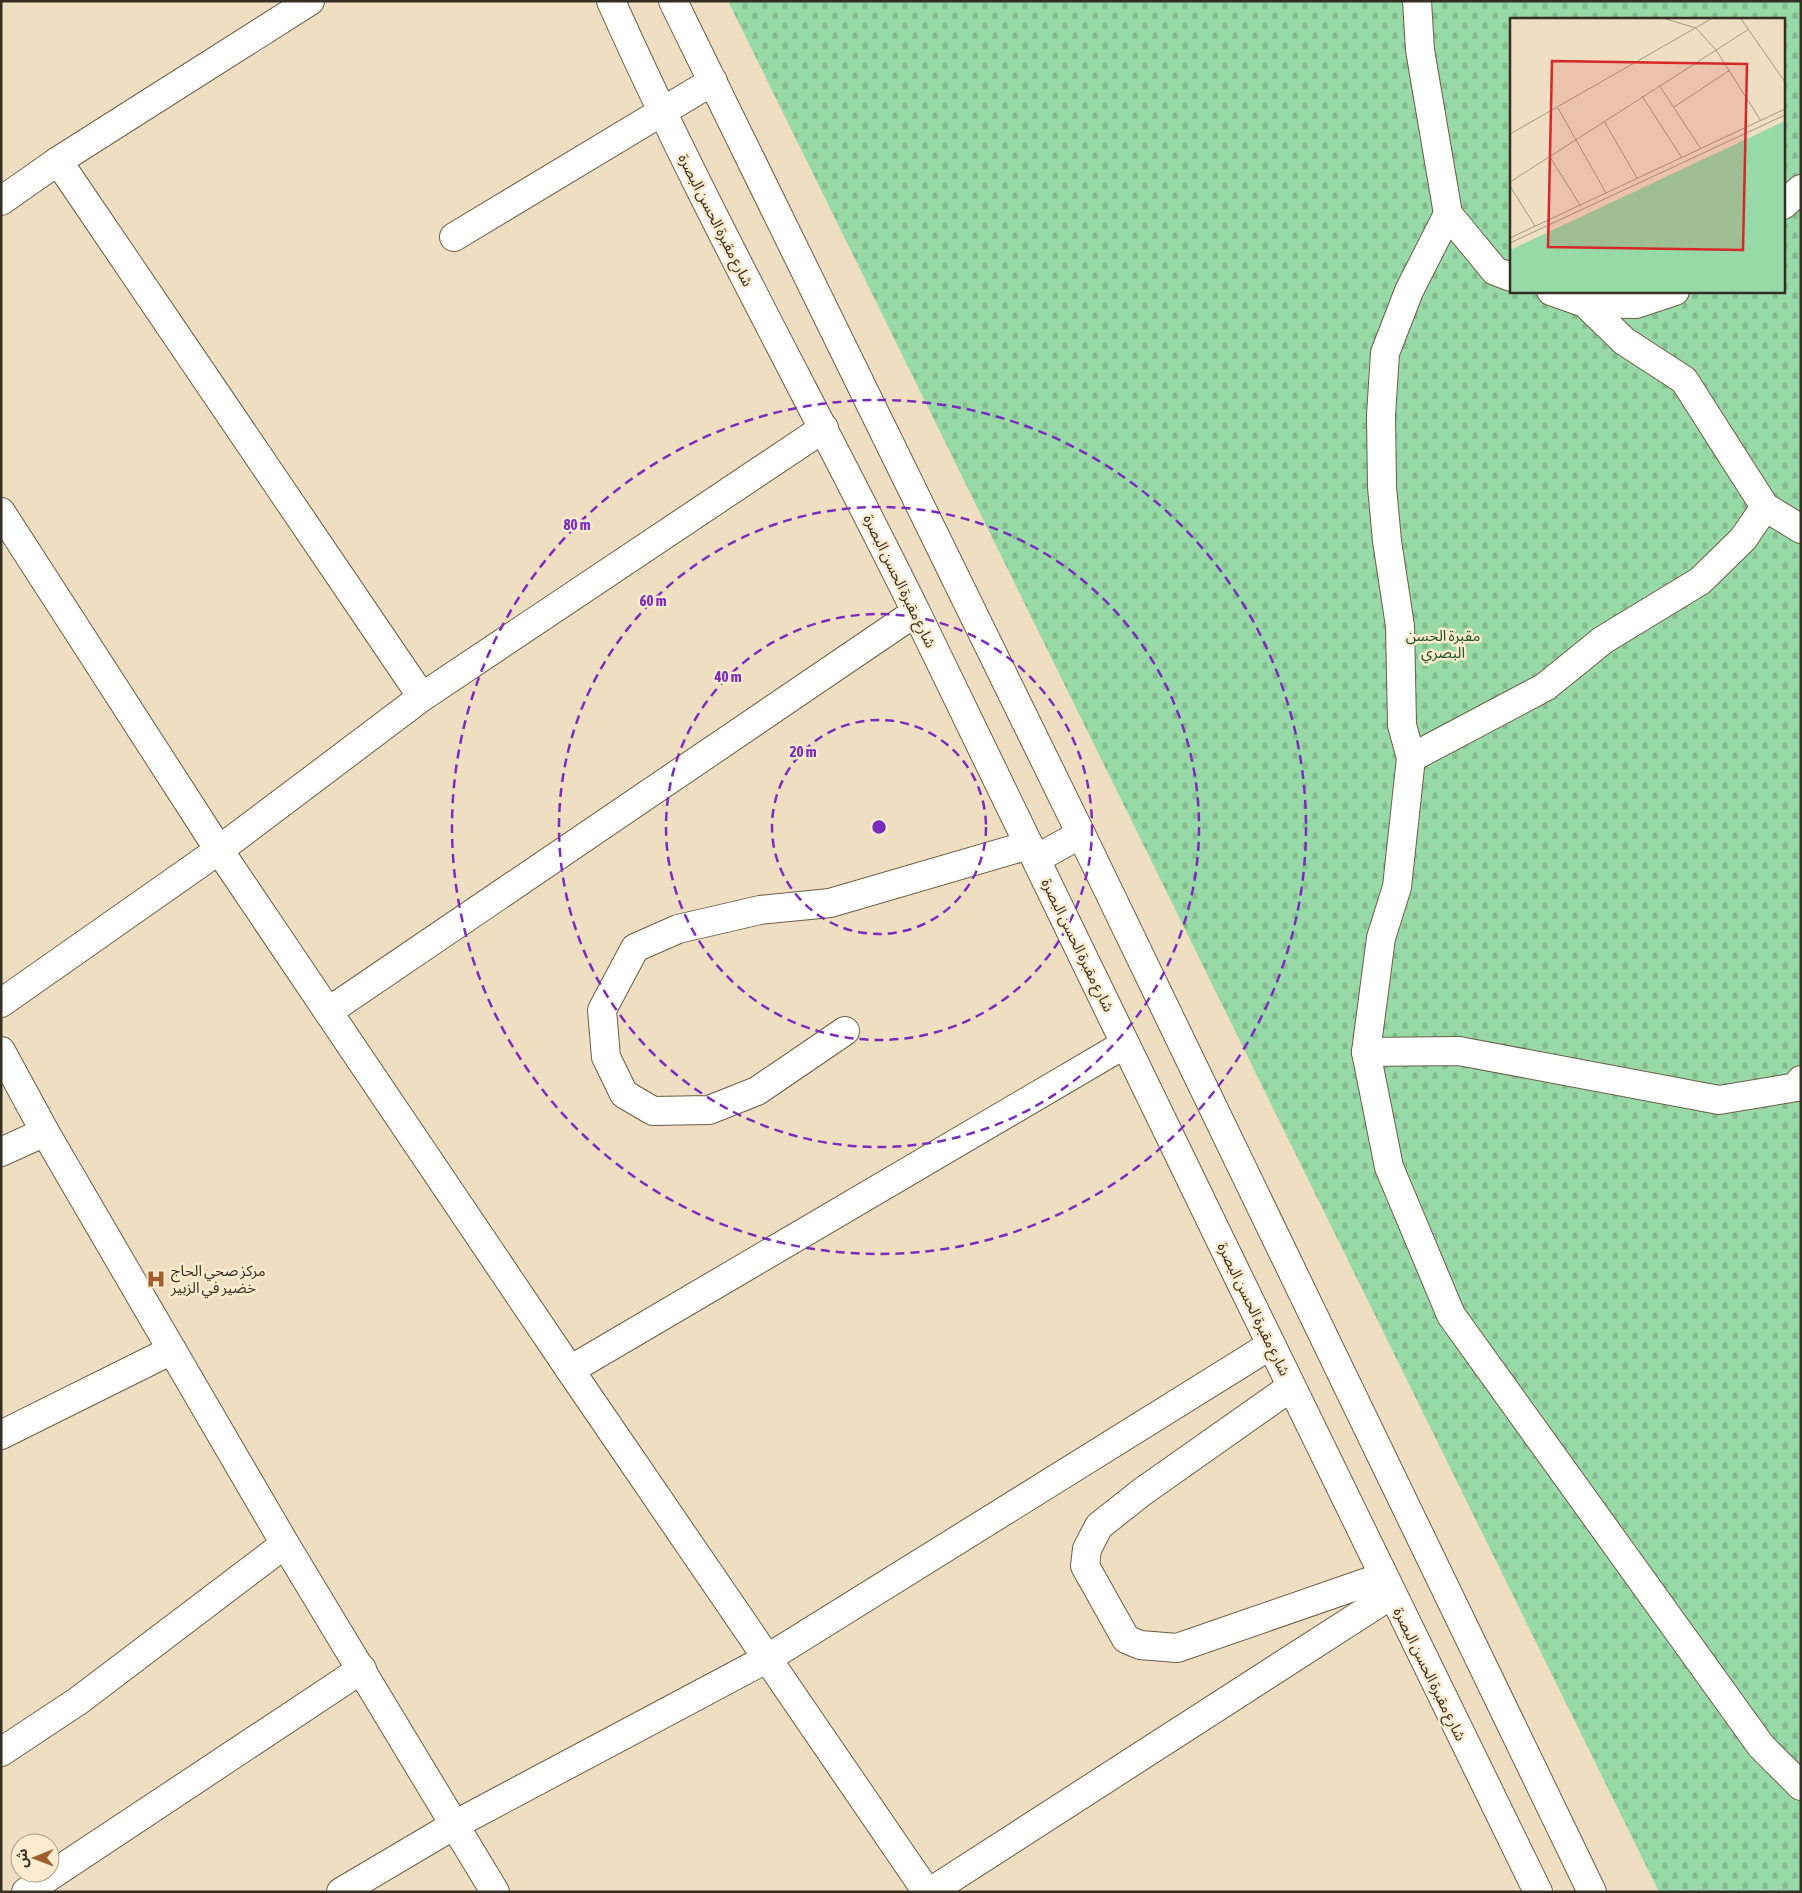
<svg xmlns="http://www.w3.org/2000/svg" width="1802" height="1893" viewBox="0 0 1802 1893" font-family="'Asap Condensed','Noto Sans Arabic',sans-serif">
<defs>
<pattern id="cemetery-stones" width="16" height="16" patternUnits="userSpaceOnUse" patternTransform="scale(1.25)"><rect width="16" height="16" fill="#97d9a7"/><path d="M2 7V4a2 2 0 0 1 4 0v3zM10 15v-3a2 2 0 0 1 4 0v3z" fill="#83bb8f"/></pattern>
</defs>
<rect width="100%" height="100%" fill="#efdec1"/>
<path fill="url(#cemetery-stones)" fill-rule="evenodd" d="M728,1h1073v1891h-142zM1511,19h272v272h-272z"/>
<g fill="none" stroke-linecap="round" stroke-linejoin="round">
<g stroke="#6c5e44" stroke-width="30">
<g id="minor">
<path d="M611,1c93,209 206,409 307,615 208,425 410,852 620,1276"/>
<polyline points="673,1 1081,834 1592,1892"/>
<polyline points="1417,1 1420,50 1448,214 1495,271 1511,277"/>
<polyline points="58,161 422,697"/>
<polyline points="1,201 58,161 310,1"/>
<polyline points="1783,205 1801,189"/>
<polyline points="1448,214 1409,291 1385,353 1381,415 1382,487 1387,541 1400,626 1402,725 1411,758 1397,887 1381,938 1366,1052 1389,1167 1451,1315 1761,1746 1801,1786"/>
<polyline points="454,237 713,81"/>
<polyline points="1551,291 1585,303 1624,341 1684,380 1765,507 1801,529"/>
<polyline points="1585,303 1636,304 1675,291"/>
<polyline points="1,512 219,850 570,1370 927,1892"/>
<polyline points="1411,758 1545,687 1603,640 1700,581 1743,539 1765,507"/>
<polyline points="1036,859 1081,834"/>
<polyline points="1,1003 219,850 422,697 824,428"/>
<polyline points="329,1011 916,612"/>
<polyline points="845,1031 757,1091 709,1110 653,1111 624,1094 606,1057 602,1010 635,948 678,929 760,910 830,903 1029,845"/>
<polyline points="1,1051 45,1132 285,1544 495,1892"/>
<polyline points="1366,1052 1459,1051 1719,1100 1797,1087 1801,1080"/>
<polyline points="1,1152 45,1132"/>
<polyline points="570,1370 1125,1044"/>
<polyline points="1291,1387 1142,1492 1099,1526 1087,1549 1085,1566 1126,1639 1140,1645 1177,1648 1382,1577"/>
<polyline points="1,1435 172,1350"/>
<polyline points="1,1752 78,1701 285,1544"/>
<polyline points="26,1892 362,1669"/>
<polyline points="341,1892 456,1824 768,1658 1271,1345"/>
<polyline points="930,1892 1391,1595"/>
</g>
</g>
<use href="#minor" stroke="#fff" stroke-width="28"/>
</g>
<g fill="none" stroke="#7b2cbf" stroke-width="2.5" stroke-dasharray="9 6">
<circle cx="879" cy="827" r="107"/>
<circle cx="879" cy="827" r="213"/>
<circle cx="879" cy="827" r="320"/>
<circle cx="879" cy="827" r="427"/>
</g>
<defs>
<g id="hospital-bare" transform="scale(1.5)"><path d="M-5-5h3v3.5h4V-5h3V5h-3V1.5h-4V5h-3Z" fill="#a15e2d" stroke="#fcebce" stroke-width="2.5" paint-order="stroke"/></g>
</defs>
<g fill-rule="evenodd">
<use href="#hospital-bare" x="156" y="1279"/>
</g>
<g text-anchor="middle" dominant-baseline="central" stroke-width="5" stroke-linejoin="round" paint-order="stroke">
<g font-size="15" fill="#352e23" stroke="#fcebce">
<text transform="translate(716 220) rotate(63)">شارع مقبرة الحسن البصرة</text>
<text transform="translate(900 581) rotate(64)">شارع مقبرة الحسن البصرة</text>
<text transform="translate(1078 945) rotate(64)">شارع مقبرة الحسن البصرة</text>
<text transform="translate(1254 1309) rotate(64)">شارع مقبرة الحسن البصرة</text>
<text transform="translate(1430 1674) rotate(64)">شارع مقبرة الحسن البصرة</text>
</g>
<g font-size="15" fill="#17522c" stroke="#fcebce">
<text x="1443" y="635">مقبرة الحسن<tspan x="1443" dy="17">البصري</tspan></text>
</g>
<g font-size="15" fill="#352e23" stroke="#fcebce" text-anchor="start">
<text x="171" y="1270">مركز صحي الحاج<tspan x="171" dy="17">خضير في الزبير</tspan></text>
</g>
</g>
<g transform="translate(1510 18)">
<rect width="275" height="275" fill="#efdec1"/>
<path d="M275,103v171h-275v-42z" fill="#97d9a7"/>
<path fill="none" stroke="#a59882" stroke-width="1" d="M156,1l30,9 20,22 45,71M231,1l44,63M149,67l42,64M132,78l40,62M164,89l56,-37M48,90l48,85M94,103l33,57M0,116l201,-115M40,139l30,48M0,164l239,-153M0,168l25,40M0,220l275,-129M0,225l275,-128"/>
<path fill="#d62828" fill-opacity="0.15" stroke="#d62828" stroke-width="2.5" d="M42,43l195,3 -4,186 -195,-3z"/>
<rect width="275" height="275" fill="none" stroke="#352e23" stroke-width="2.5"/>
</g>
<circle cx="879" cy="827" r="8" fill="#7b2cbf" stroke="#fcebce" stroke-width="2.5"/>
<g font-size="15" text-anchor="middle" font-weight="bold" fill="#7b2cbf" stroke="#fcebce" stroke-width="5" stroke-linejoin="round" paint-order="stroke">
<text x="577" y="530">80 m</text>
<text x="653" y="606">60 m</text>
<text x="728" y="682">40 m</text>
<text x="803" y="757">20 m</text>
</g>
<rect width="1802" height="1893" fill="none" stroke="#352e23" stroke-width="5"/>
<g transform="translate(35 1858) rotate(269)"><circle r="24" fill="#fcebce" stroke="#ac9f8a"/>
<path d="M0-4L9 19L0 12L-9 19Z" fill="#a15e2d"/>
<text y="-8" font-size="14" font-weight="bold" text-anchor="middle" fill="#352e23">ش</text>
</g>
</svg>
